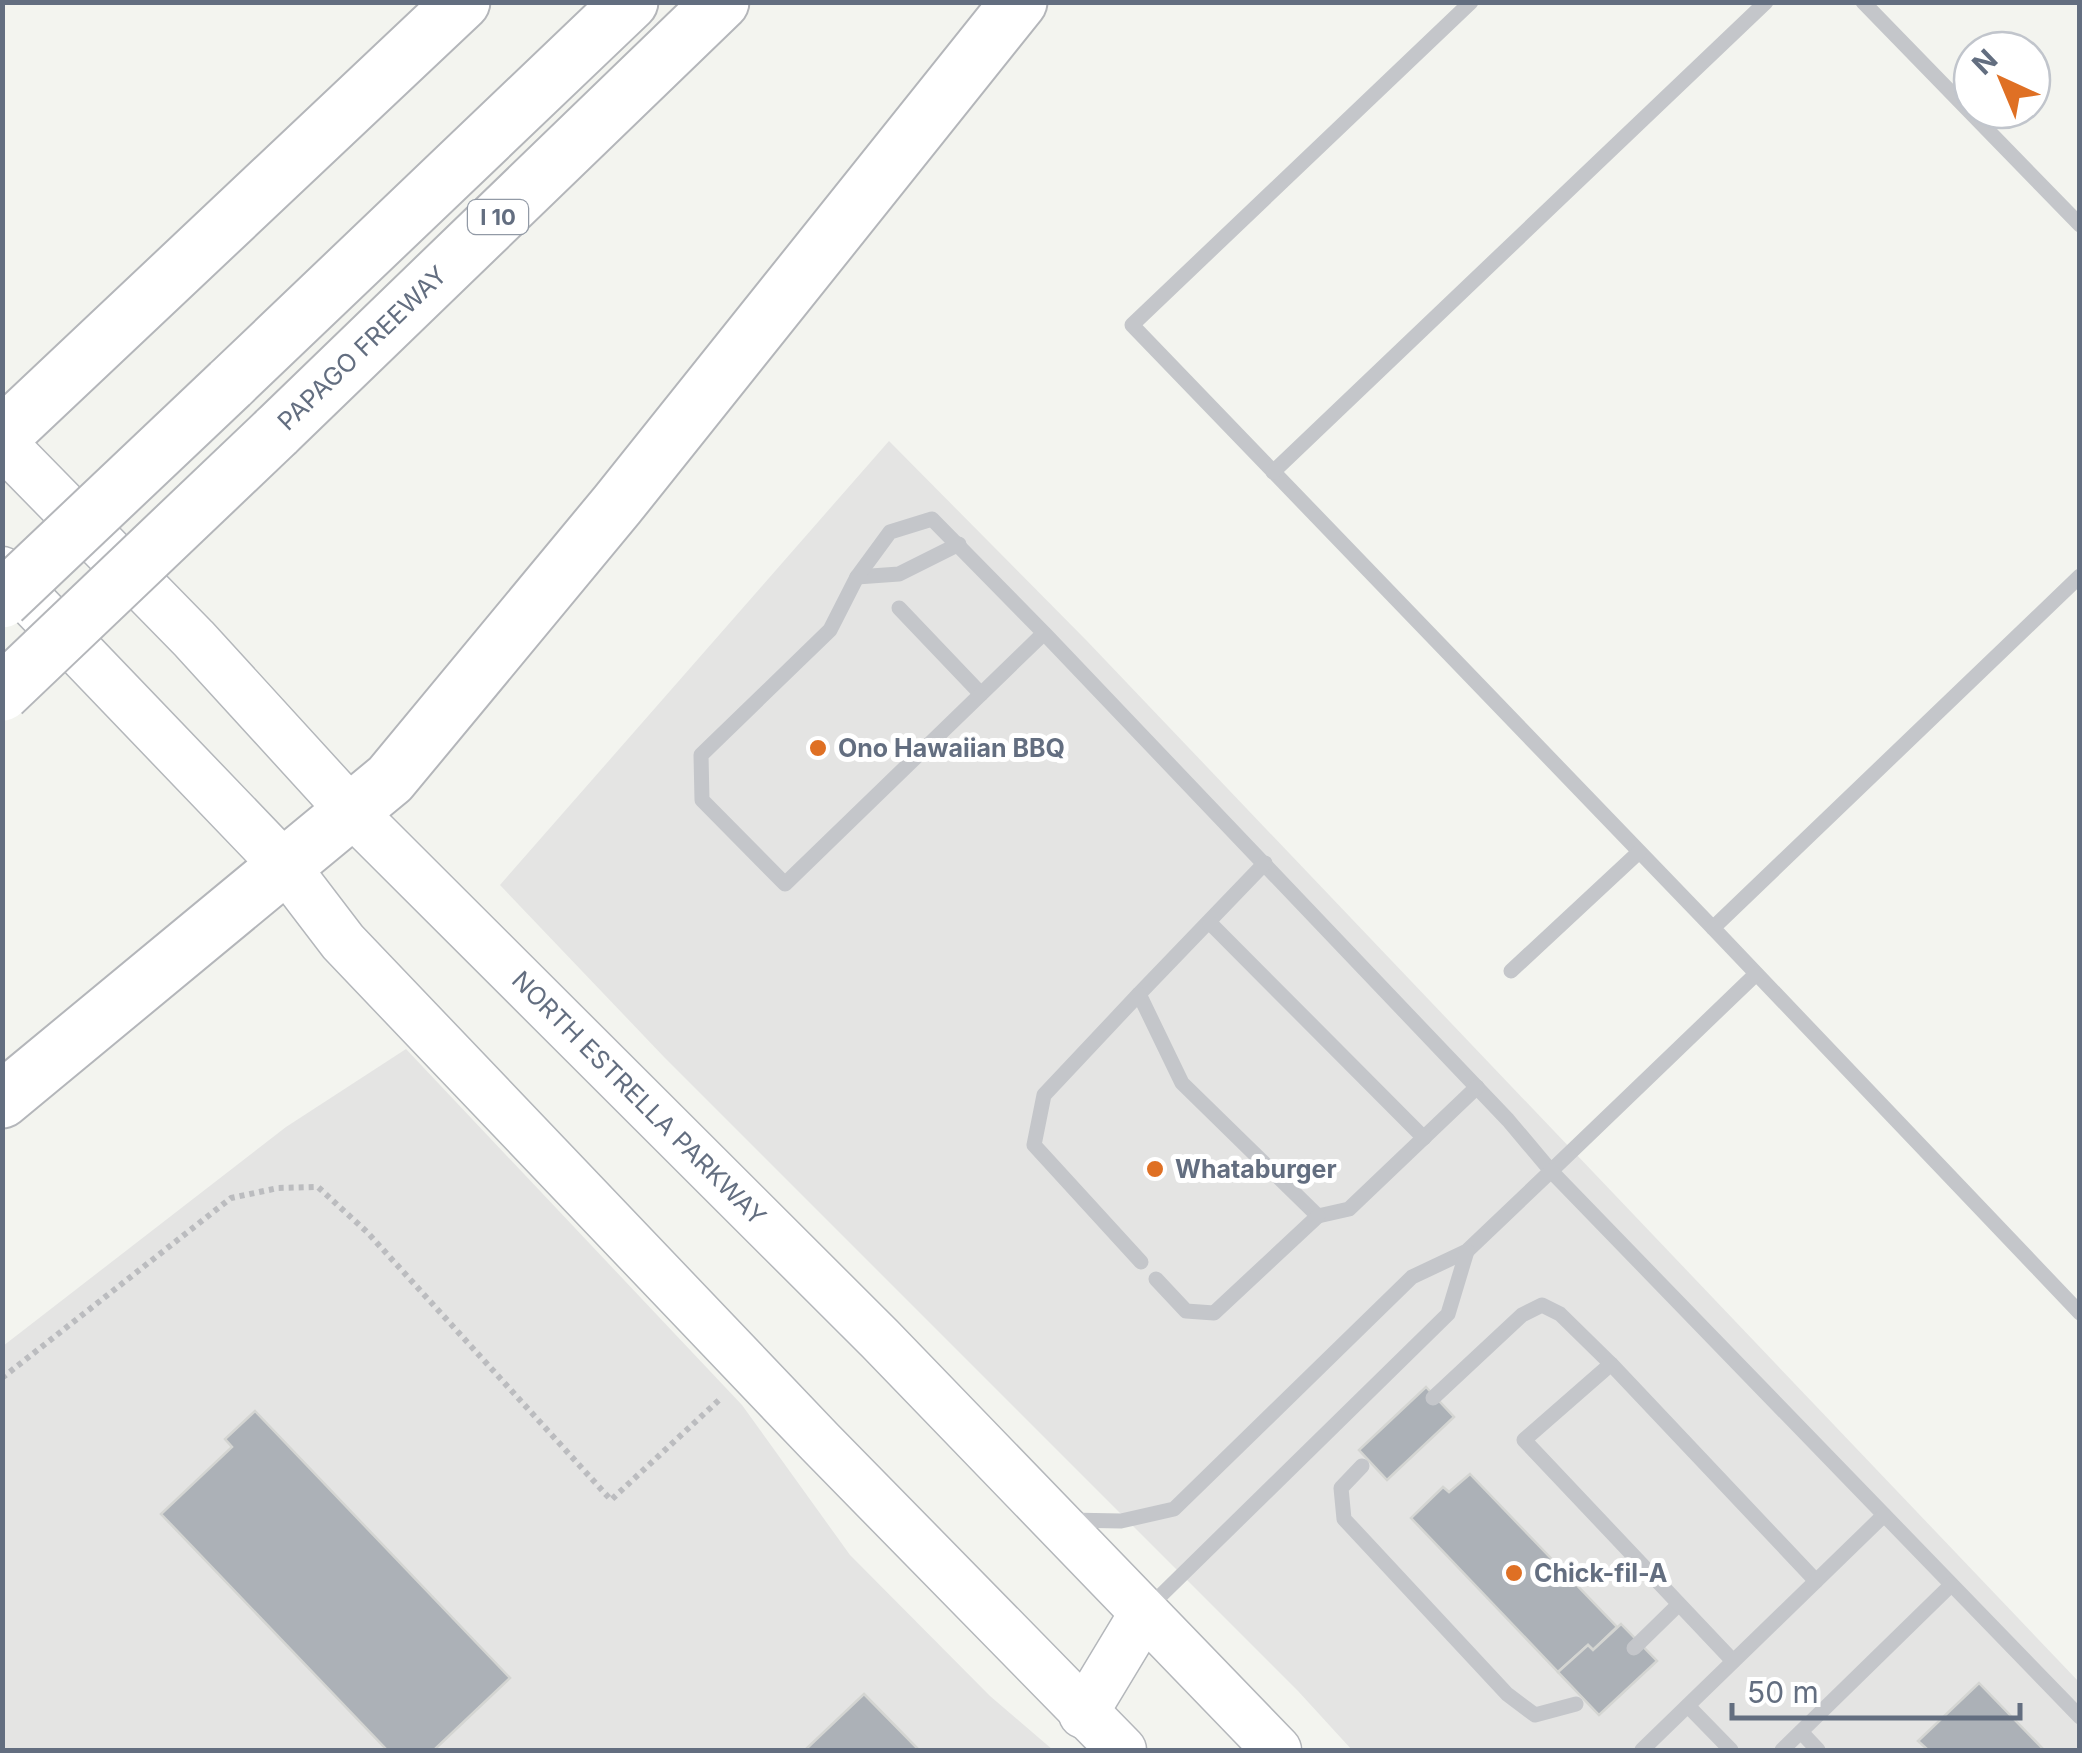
<svg xmlns="http://www.w3.org/2000/svg" width="2082" height="1753" viewBox="0 0 2082 1753" font-family="Inter,sans-serif">
<rect width="100%" height="100%" fill="#f3f4ef"/>
<g fill="#e4e4e3">
<polygon points="889,441 1087,641 2079,1682 2079,1750 1352,1750 1298,1691 664,1057 500,885"/>
<polygon points="406,1049 742,1405 850,1555 990,1696 1053,1750 3,1750 3,1346 286,1127"/>
</g>
<g fill="#acb1b7" stroke="#d4d5d2" stroke-width="2.5">
<polygon points="1426,1387 1454,1417 1387,1480 1359,1450"/>
<polygon points="255,1411 510,1678 434,1750 387,1750 161,1514 232,1447 225,1439"/>
<polygon points="1470,1474 1617,1627 1593,1650 1588,1645 1558,1672 1411,1518 1443,1487 1449,1492"/>
<polygon points="1621,1624 1657,1661 1599,1715 1558,1672 1588,1645 1593,1650"/>
<polygon points="1979,1683 2044,1750 1928,1750 1918,1741"/>
<polygon points="864,1694 919,1750 805,1750"/>
</g>
<g fill="none" stroke-linecap="round" stroke-linejoin="round">
<g stroke="#b4b7bb" stroke-width="51">
<g id="primary">
<polyline points="2,443 194,639 352,812 880,1339 1277,1750"/>
<polyline points="2,571 285,866 343,942 820,1442 1122,1750"/>
<polyline points="1083,1714 1144,1613"/>
</g>
</g>
<g stroke="#b4b6ba" stroke-width="59">
<g id="highway">
<polyline points="230,384 630,2"/>
<polyline points="276,432 721,2"/>
<polyline points="2,436 462,2"/>
<polyline points="2,1100 390,779 617,505 1019,2"/>
</g>
</g>
<polyline stroke="#bbbcbf" stroke-width="6" stroke-dasharray="5 5" stroke-linecap="butt" points="2,1378 231,1198 278,1188 318,1187 367,1232 611,1500 719,1400"/>
<g stroke="#c4c6ca" stroke-width="15">
<polyline points="1471,2 1132,325 1713,928"/>
<polyline points="1863,2 2080,225"/>
<polyline points="1273,472 1766,2"/>
<polyline points="2080,576 1713,928 2080,1313"/>
<polyline points="857,577 899,574 959,544"/>
<polyline points="899,608 981,694"/>
<polyline points="1044,633 932,519 890,532 857,577 830,630 701,755 702,800 785,884 1044,633 1508,1120 1551,1171 1756,974"/>
<polyline points="1265,863 1139,994 1182,1083 1318,1216 1349,1209 1477,1087"/>
<polyline points="1210,923 1424,1138"/>
<polyline points="1511,971 1639,852"/>
<polyline points="1139,994 1044,1095 1034,1145 1141,1262"/>
<polyline points="1156,1279 1186,1311 1214,1313 1318,1216"/>
<polyline points="1433,1398 1522,1315 1542,1305 1560,1314 1611,1364"/>
<polyline points="1362,1466 1341,1488 1344,1519 1507,1694 1535,1715 1576,1704"/>
<polyline points="1068,1520 1121,1521 1174,1509 1412,1277 1467,1251 1551,1171 2080,1717"/>
<polyline points="1148,1608 1448,1314 1467,1251"/>
<polyline points="1634,1648 1677,1606"/>
<polyline points="1733,1661 1524,1440 1611,1364 1816,1581"/>
<polyline points="1688,1706 1731,1750"/>
<polyline points="1801,1732 1818,1750"/>
<polyline points="1642,1750 1884,1515"/>
<polyline points="1782,1750 1951,1585"/>
</g>
<use href="#primary" stroke="#fff" stroke-width="48"/>
<use href="#highway" stroke="#fff" stroke-width="55"/>
<g stroke="#b4b6ba" stroke-width="59" stroke-linecap="butt">
<g id="highway-bridge">
<polyline points="2,600 230,384"/>
<polyline points="2,693 276,432"/>
</g>
</g>
<use href="#highway-bridge" stroke="#fff" stroke-width="55"/>
</g>
<g fill="#df7024" stroke="#fff" stroke-width="4">
<circle cx="818" cy="748" r="10"/>
<circle cx="1155" cy="1169" r="10"/>
<circle cx="1514" cy="1573" r="10"/>
</g>
<g text-anchor="middle" dominant-baseline="central" stroke-width="10" stroke-linejoin="round" paint-order="stroke">
<rect fill="#fff" stroke="#929aa6" stroke-width="2.5" x="468" y="200" width="60" height="34" rx="8"/>
<g font-size="22" font-weight="bold" fill="#636e80">
<text x="498" y="217">I 10</text>
</g>
<g font-size="25" fill="#636e80" stroke="#fff">
<text transform="translate(362 348) rotate(-44)">PAPAGO FREEWAY</text>
<text transform="translate(639 1098) rotate(45)">NORTH ESTRELLA PARKWAY</text>
</g>
<g font-size="25" font-weight="bold" fill="#636e80" stroke="#fff" text-anchor="start">
<text x="838" y="748">Ono Hawaiian BBQ</text>
<text x="1175" y="1169">Whataburger</text>
<text x="1534" y="1573">Chick-fil-A</text>
</g>
</g>
<rect width="2082" height="1753" fill="none" stroke="#636e80" stroke-width="10"/>
<g transform="translate(2002 80) rotate(316)"><circle r="48" fill="#ffffff" stroke="#c1c5cc" stroke-width="2.5"/>
<path d="M0-8L18 38L0 25L-18 38Z" fill="#df7024"/>
<text y="-15" font-size="28" font-weight="bold" text-anchor="middle" fill="#636e80">N</text>
</g>
<path d="M1732 1703v15h288v-15" fill="none" stroke="#636e80" stroke-width="5"/>
<text x="1747" y="1703" font-size="30" fill="#636e80" stroke="#ffffff" stroke-width="8" paint-order="stroke">50 m</text>
</svg>
